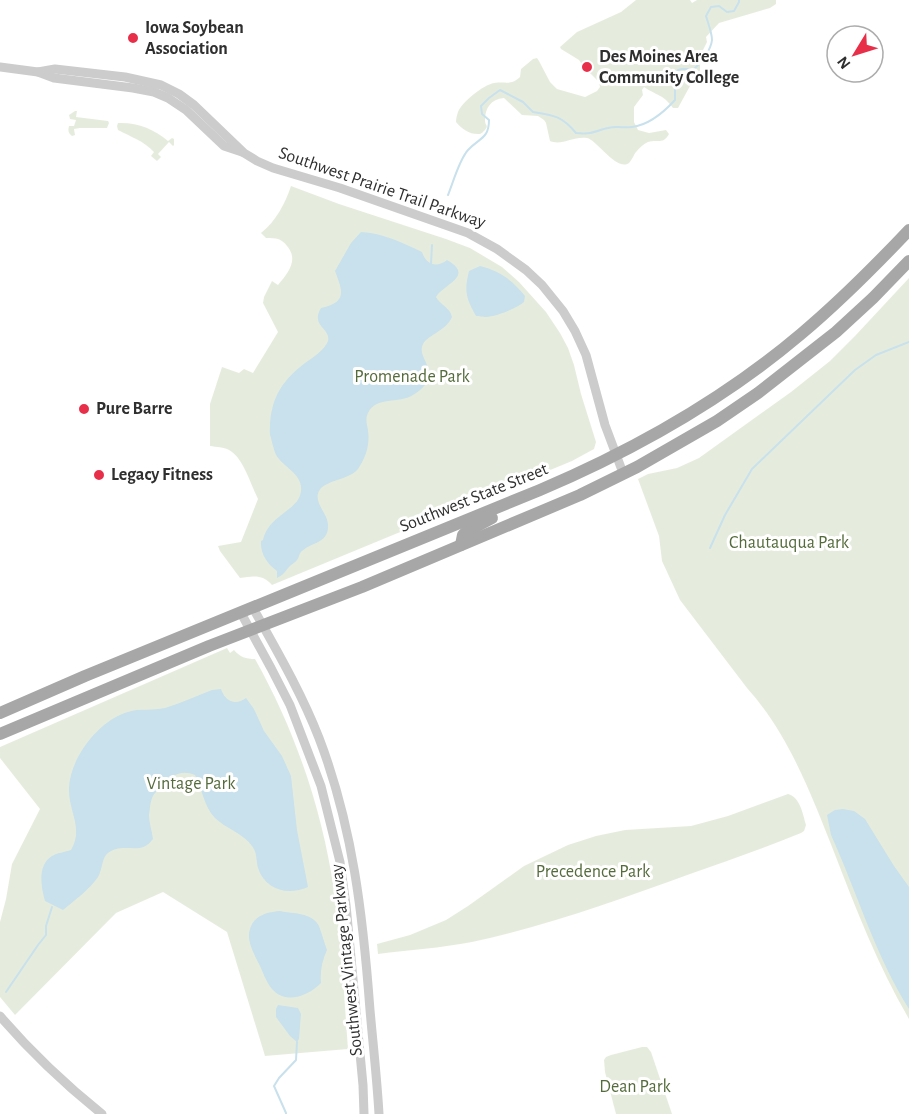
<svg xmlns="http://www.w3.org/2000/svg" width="909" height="1114" viewBox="0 0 909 1114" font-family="'Alegreya Sans',sans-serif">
<rect width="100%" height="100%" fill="#fff"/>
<g fill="#e6ecdd">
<path d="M636,0h54l2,3 5,-3h79v4l-6,4 -51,15 -13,14 1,5 -7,14v18l-2,4 -8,8 -12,22h-5c-10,-14 -16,-12 -29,-21l-2,3 1,5 -9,12v15l4,8 11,3 17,-3 3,4c-6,11 -11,5 -21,8 -5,2 -11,8 -14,13 0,1 -4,7 -5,8 -12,9 -32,-23 -42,-25 -14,-2 -25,8 -37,3l-4,-18 -2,-3 -6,-4 -16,-1 -18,-17c-13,1 -19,10 -19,22 0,6 4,5 0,10 -2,2 -3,3 -5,4 -10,1 -18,-5 -24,-12 0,-4 1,-7 2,-10 4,-10 25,-27 36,-29 12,-2 16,3 26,-6l1,-8 12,-10 4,-1 2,3 11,21 7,7 28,8 12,-6 3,-4 -1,-5 -16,-16 -4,-6 -18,-11 -1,-2 17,-15 44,-20z"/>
<path d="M75,111h2l-1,6 32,4 1,2 -2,5h-27l-6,1 1,6 -3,1c-4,-3 -4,-6 -3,-10h5l2,-6 -6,-1 -1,-4z"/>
<path d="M118,123c19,-1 36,6 50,18l4,-3 2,1v6l-1,1 -4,-4 -11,12 3,3 -4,4 -6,-5 3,-4c-10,-11 -23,-15 -36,-22l-1,-4z"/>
<path d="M291,186l48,18 107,35 24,9 32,19 17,15 27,30 14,21 8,15 6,17 7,29 15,48 -2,7 -22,12 -300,124c-9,-11 -19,-9 -32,-7l-20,-27 -2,-5 23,-4 17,-43c-7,-14 -15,-42 -29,-49 -5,-3 -13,-3 -19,-4v-42l12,-37 17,6 5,-4 9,4 25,-41 -15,-29 1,-6 8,-16 6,4c10,-12 21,-25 9,-39 -6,-8 -11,-8 -21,-8l-5,-5c15,-12 24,-29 30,-47z"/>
<path d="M909,278v741c-31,-53 -53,-110 -75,-167 -23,-58 -45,-117 -87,-164l-67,-88 -18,-39 -3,-25 -21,-57 10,-5 29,-6 22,-10 92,-66 39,-31 25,-25z"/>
<path d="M227,648l3,5 4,-3c6,7 12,9 21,9 40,71 67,150 79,231 8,53 10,107 14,159l-83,7 -38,-124 -64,-40 -47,21 -101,102 -15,-18v-75l6,-23 6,-35 28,-55 -40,-51v-11z"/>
<path d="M788,794c12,3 15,20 18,31l-2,6 -3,2c-37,15 -74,28 -111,41 -72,26 -143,52 -218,68 -31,6 -63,8 -94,12l-1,-10 33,-9 36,-15 22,-14 56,-40 44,-21 28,-9 29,-6 66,-4 37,-10z"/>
<polygon points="642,1047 647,1047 651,1052 672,1114 616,1114 605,1072 604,1060 606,1057 611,1055"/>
</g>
<g fill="#c8e1ec">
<path d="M361,232c22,1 42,11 61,20 4,13 15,16 25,8 28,16 -3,24 -11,37 4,8 14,10 16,20 -6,14 -23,17 -29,27 -8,15 24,30 -10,51 -14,9 -37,1 -45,18 -3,6 -1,11 0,17 2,15 -2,27 -10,39 -9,11 -33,11 -39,22 -6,12 9,22 9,34 1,19 -18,17 -27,27 -2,2 -2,6 -4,8 -2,3 -4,3 -7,6 -5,5 -6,9 -13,12v-7c-10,-7 -17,-18 -16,-30l2,-1c6,-26 36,-29 38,-49 2,-17 -17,-23 -25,-36 -2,-5 -4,-12 -5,-17 -2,-5 -1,-9 -1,-14 2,-28 13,-44 35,-61 7,-5 20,-13 23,-22 3,-13 -18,-15 -7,-33 26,-6 22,-16 14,-37l16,-28z"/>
<path d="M480,266c20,5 32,14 45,30l-1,6c-7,6 -28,15 -38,15 -2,0 -8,-1 -10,-1 -10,-18 -12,-25 -7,-45z"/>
<path d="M221,689c4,12 14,17 25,9l8,11 10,22 18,25 9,20 6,54 11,57c-20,9 -43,3 -50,-19 -2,-8 -1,-16 -6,-22 -8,-12 -27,-18 -37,-28 -11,-11 -13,-30 -20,-43 -14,-6 -23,0 -32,11 -3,3 -8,6 -10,10 -3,5 -3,14 -4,19 0,8 3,16 4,24 -2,2 -4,5 -6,6 -11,8 -28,-3 -41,10 -4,5 -4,15 -8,22 -9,13 -23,23 -35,33l-18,-9c-4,-14 -8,-36 7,-45 5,-3 13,-4 19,-6 13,-22 -3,-39 -2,-62 1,-30 30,-68 59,-76 12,-4 25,-1 37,-4 16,-5 31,-12 47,-18z"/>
<path d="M843,809l11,2 11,8 29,47 15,21v122c-34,-54 -52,-117 -78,-174l-4,-20 8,-5z"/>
<path d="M280,911c13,3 32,1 39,15 3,8 5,16 8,24 -5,11 -7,21 -6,33 -13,13 -35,22 -49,6 -6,-7 -9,-17 -13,-25 -5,-10 -13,-24 -9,-35 4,-14 18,-17 30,-18z"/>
<polygon points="278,1005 298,1008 301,1014 299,1039 297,1042 290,1036 276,1017 276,1009"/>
</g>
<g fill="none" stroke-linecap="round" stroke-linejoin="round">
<g stroke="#c8e1ec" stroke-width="2">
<path d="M448,195c5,-12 11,-35 20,-45 11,-12 21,-11 21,-30l-7,-6 -1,-8 8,-8 11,-8 23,12 10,10c20,3 29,4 43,21 4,0 9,1 14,0 6,-1 12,-4 18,-5 8,-2 16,0 24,-1 17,-2 32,-15 43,-27v-22l3,-8 4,-1h12c7,-6 17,-19 18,-29 0,-7 -4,-17 -6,-24l5,-9 8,-1 8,6 7,-1 5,-9v-2"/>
<polyline points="431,264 432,245"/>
<polyline points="710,548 725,515 752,469 855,370 876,355 909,342"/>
<polyline points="6,992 38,945 46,935 46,926 52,907"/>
<polyline points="286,1114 286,1113 274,1086 279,1078 296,1060 297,1042"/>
</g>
<g stroke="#ccc" stroke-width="9">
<polyline points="0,67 38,72 54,78 133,88 154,92 168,98 186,110 224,146 242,152"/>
<polyline points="38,72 55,69 125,77 161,85 179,94 194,105 244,153 257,161 273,168 340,188 468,233 497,249 526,270 542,285 563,311 575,331 586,355 605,425 623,473"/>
<path d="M253,608c24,43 48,84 66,130 34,89 44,178 51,272 3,34 7,69 9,104"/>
<polyline points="241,613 271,668 290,705 321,786 340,862 346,905 363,1085 364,1114"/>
<path d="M0,1016c30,35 66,69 102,98"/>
</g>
<g stroke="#a7a7a7" stroke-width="12">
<polyline points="461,545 463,535 466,532 492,518"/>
<path d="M0,713l85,-37 455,-186c94,-40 183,-90 261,-156 38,-32 74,-68 108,-104"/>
<polyline points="0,734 209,646 362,587 580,495 637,467 717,421 758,393 836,332 873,298 909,261"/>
</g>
</g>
<g fill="#e82f4a" stroke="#fff" stroke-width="2">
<circle cx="133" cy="38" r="6"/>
<circle cx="587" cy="67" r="6"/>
<circle cx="84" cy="409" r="6"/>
<circle cx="99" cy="475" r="6"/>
</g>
<g text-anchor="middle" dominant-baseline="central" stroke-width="6" stroke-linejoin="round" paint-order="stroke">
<g font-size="18" font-weight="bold" fill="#2f2f2f" stroke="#fff" text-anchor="start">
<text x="145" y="28">Iowa Soybean<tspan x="145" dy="21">Association</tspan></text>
<text x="599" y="57">Des Moines Area<tspan x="599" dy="21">Community College</tspan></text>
<text x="96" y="409">Pure Barre</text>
<text x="111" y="475">Legacy Fitness</text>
</g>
<g font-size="18" fill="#2f2f2f" stroke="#fff">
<text transform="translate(382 188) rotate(19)">Southwest Prairie Trail Parkway</text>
<text transform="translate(474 498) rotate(-22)">Southwest State Street</text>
<text transform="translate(347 960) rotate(-96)">Southwest Vintage Parkway</text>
</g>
<g font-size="18" fill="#556b3b" stroke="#fff">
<text x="412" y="377">Promenade Park</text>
<text x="789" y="543">Chautauqua Park</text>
<text x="191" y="784">Vintage Park</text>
<text x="593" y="872">Precedence Park</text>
<text x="635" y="1087">Dean Park</text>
</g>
</g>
<g transform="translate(855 54) rotate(232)"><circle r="28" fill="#ffffff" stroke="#acacac" stroke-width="1.5"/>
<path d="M0-4.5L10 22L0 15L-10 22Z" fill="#e82f4a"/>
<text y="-9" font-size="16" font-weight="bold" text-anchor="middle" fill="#2f2f2f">N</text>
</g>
</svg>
